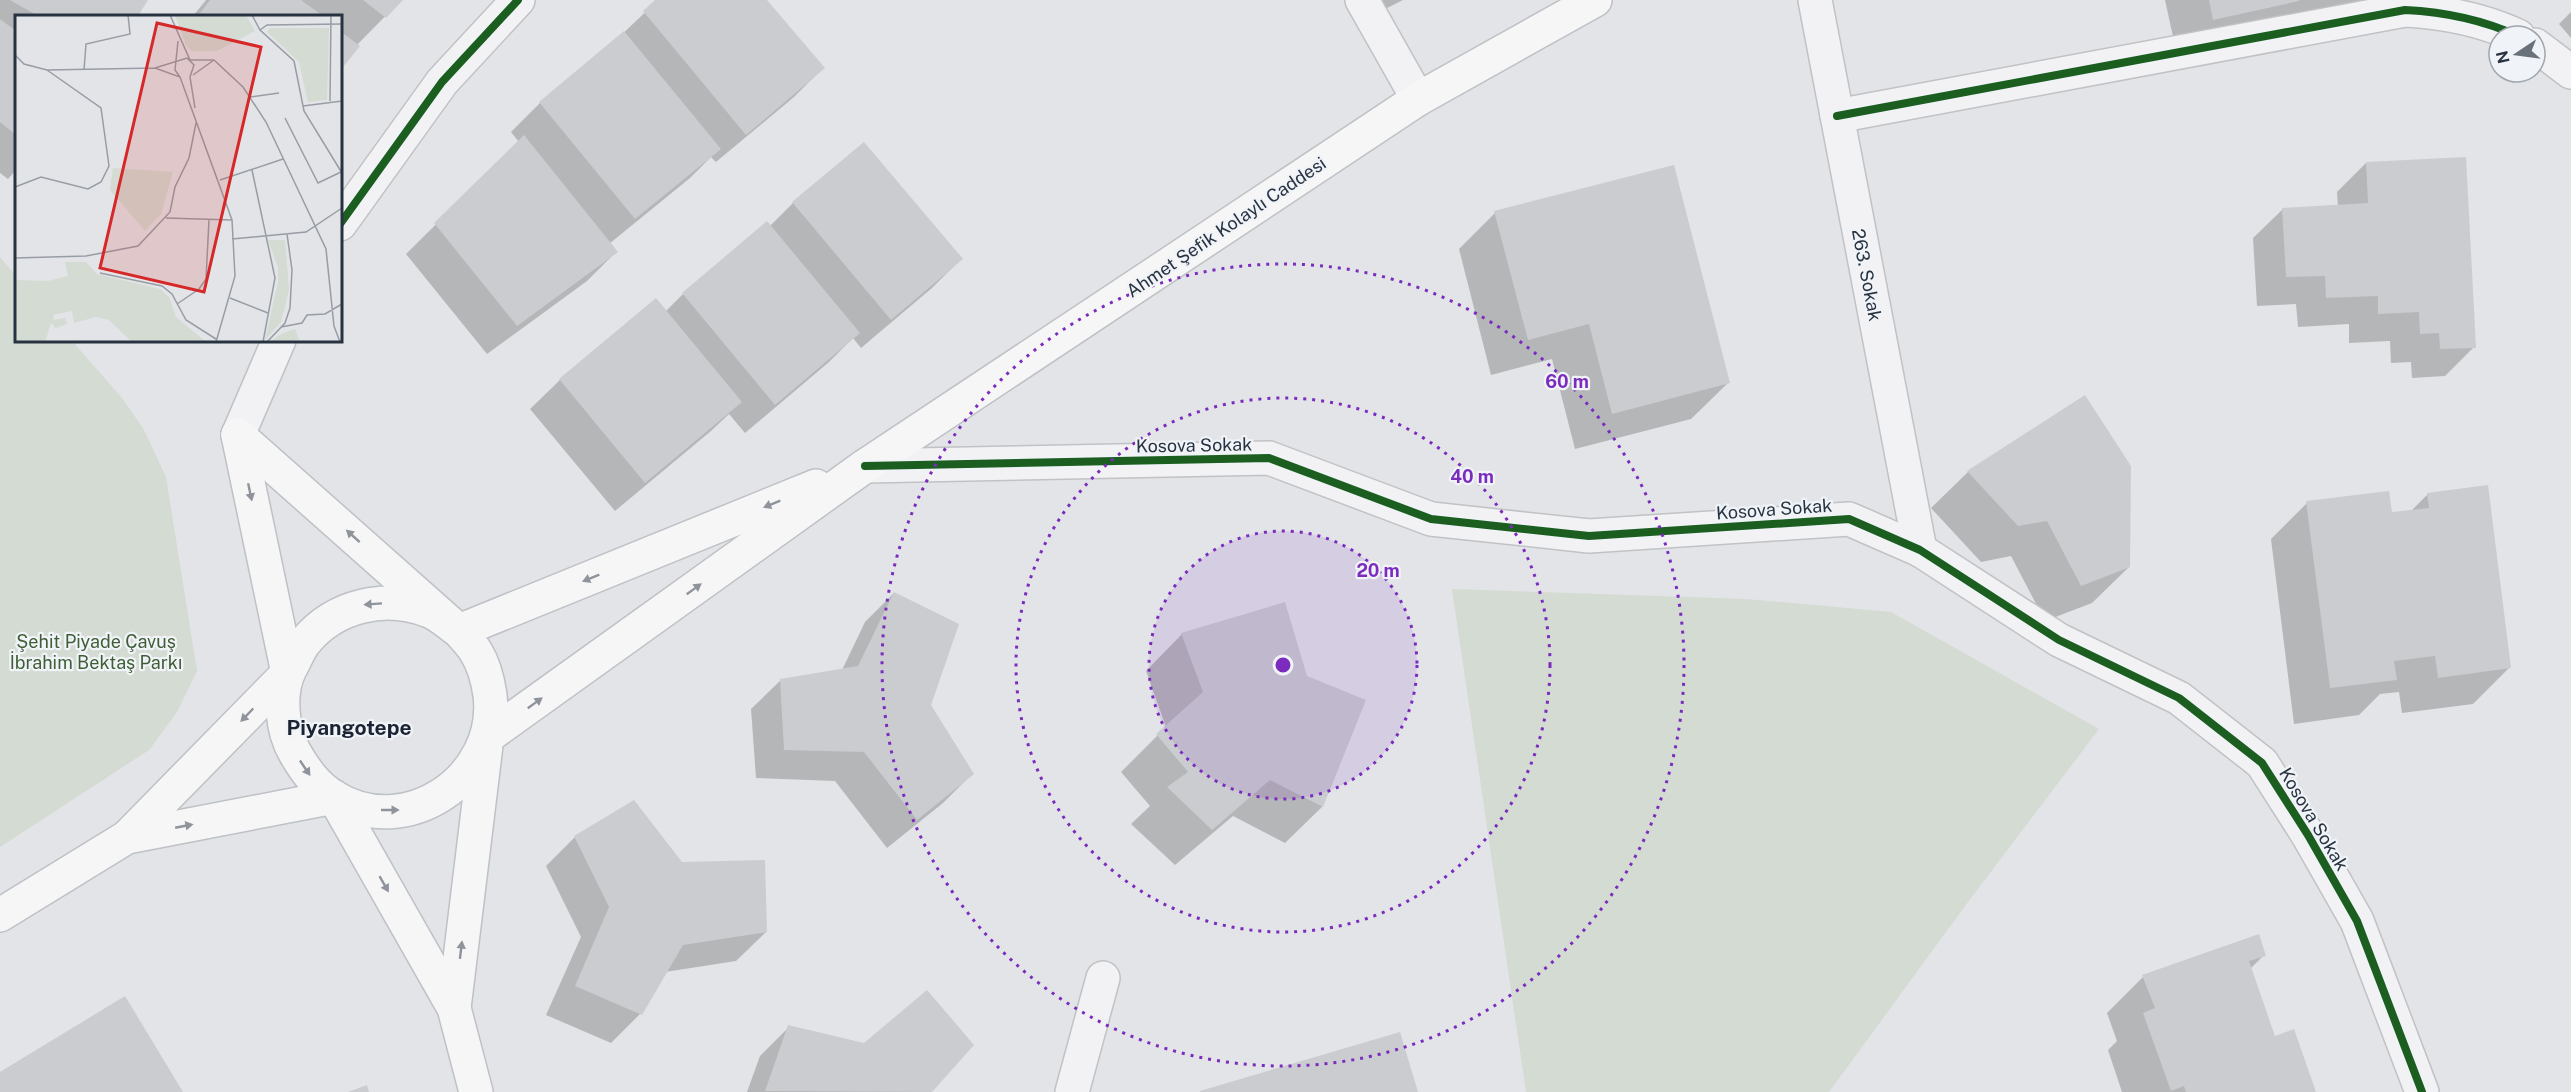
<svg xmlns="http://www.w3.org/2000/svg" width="2571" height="1092" viewBox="0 0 2571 1092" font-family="'Public Sans',sans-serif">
<rect width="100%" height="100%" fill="#e2e4e7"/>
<g fill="#d3dbd2">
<polygon points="0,257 16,276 16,340 72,341 121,397 143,428 166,477 197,671 177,712 149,750 0,847"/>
<polygon points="1452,589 1746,599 1891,612 2099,729 1968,902 1829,1092 1526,1092"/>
</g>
<g fill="#0003">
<polygon points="0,0 146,0 136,16 16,16 16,170 8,179 0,173"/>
<polygon points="206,0 401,0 357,45 340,68 340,16 193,16"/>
<polygon points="658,0 765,0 823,68 794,97 716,162 711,157 690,178 609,244 616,252 587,281 487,354 406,254 519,142 511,132 540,103 615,41"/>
<polygon points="1366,0 1403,0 1373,15"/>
<polygon points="2165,0 2408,0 2177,55"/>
<polygon points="2571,12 2571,38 2559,24"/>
<polygon points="864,144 961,259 932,288 861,348 853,338 829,362 745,433 729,414 711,431 615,511 530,409 560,380 655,300 665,312 683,294 770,226 793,203"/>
<polygon points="2366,163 2474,347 2445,376 2412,378 2411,362 2391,363 2390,341 2349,343 2349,324 2298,327 2296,304 2257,306 2253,238 2283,209 2338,206 2337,192"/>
<polygon points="1495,213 1728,383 1691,419 1575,449 1552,359 1491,375 1459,249"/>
<polygon points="2085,398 2129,567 2092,603 2045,621 2011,556 1981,562 1931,508 1968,472"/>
<polygon points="2428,494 2509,668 2473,704 2402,713 2399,692 2380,694 2359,715 2294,724 2271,539 2307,503 2390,514 2411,511"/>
<polygon points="894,593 930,705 972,774 943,803 887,848 835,781 756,778 751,709 781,680 842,670 865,622"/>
<polygon points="1182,634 1306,677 1364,701 1322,807 1285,843 1233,816 1175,865 1131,824 1150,806 1121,772 1166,727 1146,671"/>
<polygon points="575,837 682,863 766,932 736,961 665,972 640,1014 611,1043 546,1015 581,937 546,866"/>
<polygon points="2264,955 2250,969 2274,1038 2314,1092 2122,1092 2108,1050 2117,1041 2107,1013 2143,977"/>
<polygon points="789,1027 865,1045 972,1045 930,1092 747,1092 760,1056"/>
</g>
<g fill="#cacccf">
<polygon points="10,0 148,0 138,16 38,16"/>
<polygon points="210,0 301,0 323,16 198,16"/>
<polygon points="363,0 403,0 386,18"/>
<polygon points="655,0 767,0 825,68 746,135 643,11"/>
<polygon points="2209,0 2299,0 2299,1 2213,20"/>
<polygon points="0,19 16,31 16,135 0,122"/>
<polygon points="340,31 360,46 340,71"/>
<polygon points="624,31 721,149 635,219 539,102"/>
<polygon points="524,135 618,252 517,326 434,223"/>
<polygon points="864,142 963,259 891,320 792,202"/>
<polygon points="2466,157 2476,348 2440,349 2439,333 2420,334 2419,312 2378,314 2378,296 2326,298 2325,276 2286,277 2282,208 2368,203 2366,162"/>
<polygon points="1674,165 1730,383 1612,414 1589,324 1528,340 1494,211"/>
<polygon points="767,221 860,333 775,405 682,293"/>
<polygon points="656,298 742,402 645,483 559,379"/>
<polygon points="2085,395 2131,466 2130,567 2081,586 2047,521 2018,526 1967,471"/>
<polygon points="2488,485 2511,668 2438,678 2435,656 2394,661 2397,680 2330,688 2306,501 2389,491 2392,512 2429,508 2427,493"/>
<polygon points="894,592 959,624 931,705 974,774 917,820 864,752 784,750 780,679 858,666"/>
<polygon points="1285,602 1307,676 1366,700 1323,807 1270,780 1212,830 1167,787 1188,772 1156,734 1203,692 1181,633"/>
<polygon points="634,800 682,862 765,860 767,932 683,945 642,1015 575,986 609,907 574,836"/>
<polygon points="2259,934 2266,956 2249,961 2275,1036 2294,1029 2316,1092 2186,1092 2184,1086 2171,1091 2143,1013 2155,1008 2142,975"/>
<polygon points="927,990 974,1045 932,1092 765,1091 788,1025 864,1043"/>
<polygon points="125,996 183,1092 0,1092 0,1072"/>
<polygon points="1400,1032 1418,1092 1200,1092 1200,1091"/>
<polygon points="367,1085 369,1092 348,1092"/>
</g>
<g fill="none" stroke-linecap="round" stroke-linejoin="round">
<g stroke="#c0c2c5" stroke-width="36">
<g id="minor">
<polyline points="1362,0 1418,99"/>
<polyline points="1815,0 1920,550"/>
<polyline points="2535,45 2571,72"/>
<path d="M1837,116l568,-106c40,2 76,9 113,26"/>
<polyline points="340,224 442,82 518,0"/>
<polyline points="238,435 279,340"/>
<polyline points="865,466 1269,458 1431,519 1589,536 1849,519 1920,550 2059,640 2179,698 2262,763 2308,835 2357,921 2422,1092"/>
<polyline points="1072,1092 1103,978"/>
</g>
</g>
<g stroke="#bec1c5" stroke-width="36">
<g id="major">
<path d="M238,435l221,196c6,7 13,14 17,21 8,13 12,29 14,43 10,83 -84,147 -156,102 -18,-11 -29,-27 -39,-44 -13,-22 -17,-60 -5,-84 5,-8 9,-20 15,-27 30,-37 81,-48 124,-31 11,4 21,14 30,20"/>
<polyline points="459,631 816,486"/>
<polyline points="334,797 454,1008 476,1092"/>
<polyline points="127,837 334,797"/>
<polyline points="0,915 127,837 288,673 238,435"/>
<polyline points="454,1008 487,737 865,466 1418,99 1595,0"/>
</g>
</g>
<use href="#minor" stroke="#f2f2f4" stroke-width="33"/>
<use href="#major" stroke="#f6f6f7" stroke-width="33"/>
<g stroke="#f0f3f7" stroke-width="11">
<g id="cycleway">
<path d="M1837,116l568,-106c40,2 76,9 113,26"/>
<polyline points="340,224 442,82 518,0"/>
<polyline points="865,466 1269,458 1431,519 1589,536 1849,519 1920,550 2059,640 2179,698 2262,763 2308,835 2357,921 2422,1092"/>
</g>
</g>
<use href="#cycleway" stroke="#1b5e20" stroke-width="8"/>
</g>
<defs><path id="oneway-solid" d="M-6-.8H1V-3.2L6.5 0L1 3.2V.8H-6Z" transform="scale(1.5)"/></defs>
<g fill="#8f949c">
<use href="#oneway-solid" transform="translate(250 492) rotate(78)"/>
<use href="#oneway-solid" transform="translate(772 504) rotate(158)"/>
<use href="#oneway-solid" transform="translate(353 536) rotate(-138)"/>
<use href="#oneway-solid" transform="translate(591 578) rotate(158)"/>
<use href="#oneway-solid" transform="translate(694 589) rotate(-36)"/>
<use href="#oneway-solid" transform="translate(373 604) rotate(176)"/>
<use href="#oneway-solid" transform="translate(535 703) rotate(-36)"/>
<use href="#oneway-solid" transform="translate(247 715) rotate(134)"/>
<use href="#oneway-solid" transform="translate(305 768) rotate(56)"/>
<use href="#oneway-solid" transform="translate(390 810)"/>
<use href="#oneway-solid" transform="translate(184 826) rotate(-11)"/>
<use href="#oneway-solid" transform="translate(384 884) rotate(60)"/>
<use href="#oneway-solid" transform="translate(461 950) rotate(-83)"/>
</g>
<circle cx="1283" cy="665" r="134" fill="#7b2cbf" fill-opacity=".12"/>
<g fill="none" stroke="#7b2cbf" stroke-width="3" stroke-dasharray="3 6">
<circle cx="1283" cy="665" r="134"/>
<circle cx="1283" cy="665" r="267"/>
<circle cx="1283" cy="665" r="401"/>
</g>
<g text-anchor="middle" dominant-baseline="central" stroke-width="4.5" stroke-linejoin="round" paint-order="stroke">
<g font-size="18" fill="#283341" stroke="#f0f3f7">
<text transform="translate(1226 227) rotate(-34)">Ahmet Şefik Kolaylı Caddesi</text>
<text transform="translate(1867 275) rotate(79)">263. Sokak</text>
<text transform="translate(1194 445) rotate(-1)">Kosova Sokak</text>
<text transform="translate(1774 509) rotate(-4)">Kosova Sokak</text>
<text transform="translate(2314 819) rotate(59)">Kosova Sokak</text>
</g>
<g font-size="18" fill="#3f5e35" stroke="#f0f3f7">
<text x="96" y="641">Şehit Piyade Çavuş<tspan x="96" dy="21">İbrahim Bektaş Parkı</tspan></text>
</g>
<g font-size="21" font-weight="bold" fill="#1a2432" stroke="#f0f3f7">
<text x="349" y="727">Piyangotepe</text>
</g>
</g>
<g transform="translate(15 15)">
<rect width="327" height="327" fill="#e2e4e7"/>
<path d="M160,0h71l9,16 -38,20h-25l-6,-6zM255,13h59l-2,72 -19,2 -9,-40 -32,-30zM98,153l60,4 -12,42 -16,17 -35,-41zM253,225h17l4,50 -8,32 -16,18 13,-58v-15zM50,247h21l11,12 63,15 9,8 7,20 30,25h-74l-23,-22 -13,-3 -22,6 -2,-12 -19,4 1,5 11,-2 2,6 -11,4 -5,-5 -6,19h-30v-62l33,1 20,-5zM280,314l5,13h-30l11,-8z" fill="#d3dbd2"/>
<path fill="none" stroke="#989da5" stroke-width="1.5" d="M155,0l20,45h24M237,0l8,15 34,31 10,50 38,62M245,15l7,-5 75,-1M163,26l-3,29 5,7M0,40l9,9 23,6 108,-2 32,-10 7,7 -4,12M199,45l29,27 23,35 60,127 8,77 6,16M140,53l25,9 52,143 3,56 -19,66M69,55l2,-26 44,-10 -2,-19M178,60l21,-15M175,62l5,31M235,82l29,-4M315,86l1,-86M288,91l39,-5M270,103l33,65 23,-11M237,155l23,108 -12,64M205,165l63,-21M0,172l26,-10 47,12 13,-7 8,-16 -8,-58 -54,-38M151,203l66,2M217,224l74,-7 36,-24M0,243l71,-2 52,-10 32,-34 5,-25 14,-29 7,-35M85,258l62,13 10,8 14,26 30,19M215,283l38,15M162,289l22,-15 7,-10 3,-59M266,312l21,-4 5,-8 18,-1 17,-10M252,327l18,-19 5,-15 2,-38 -5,-36"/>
<path fill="#d62828" fill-opacity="0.15" stroke="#d62828" stroke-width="3" d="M142,8l104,24 -57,245 -104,-24z"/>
<rect width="327" height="327" fill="none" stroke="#283341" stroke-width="3"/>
</g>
<circle cx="1283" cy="665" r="9" fill="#7b2cbf" stroke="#f0f3f7" stroke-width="3"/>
<g font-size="18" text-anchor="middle" font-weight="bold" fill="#7b2cbf" stroke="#f0f3f7" stroke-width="4.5" stroke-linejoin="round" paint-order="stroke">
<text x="1567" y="388">60 m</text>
<text x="1472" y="483">40 m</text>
<text x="1378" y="577">20 m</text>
</g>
<g transform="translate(2517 54) rotate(257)"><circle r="28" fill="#f0f3f7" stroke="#a0a6ae" stroke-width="1.5"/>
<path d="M0-4.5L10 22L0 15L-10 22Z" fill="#69717b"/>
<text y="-9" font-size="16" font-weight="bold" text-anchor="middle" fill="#283341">N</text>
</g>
</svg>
